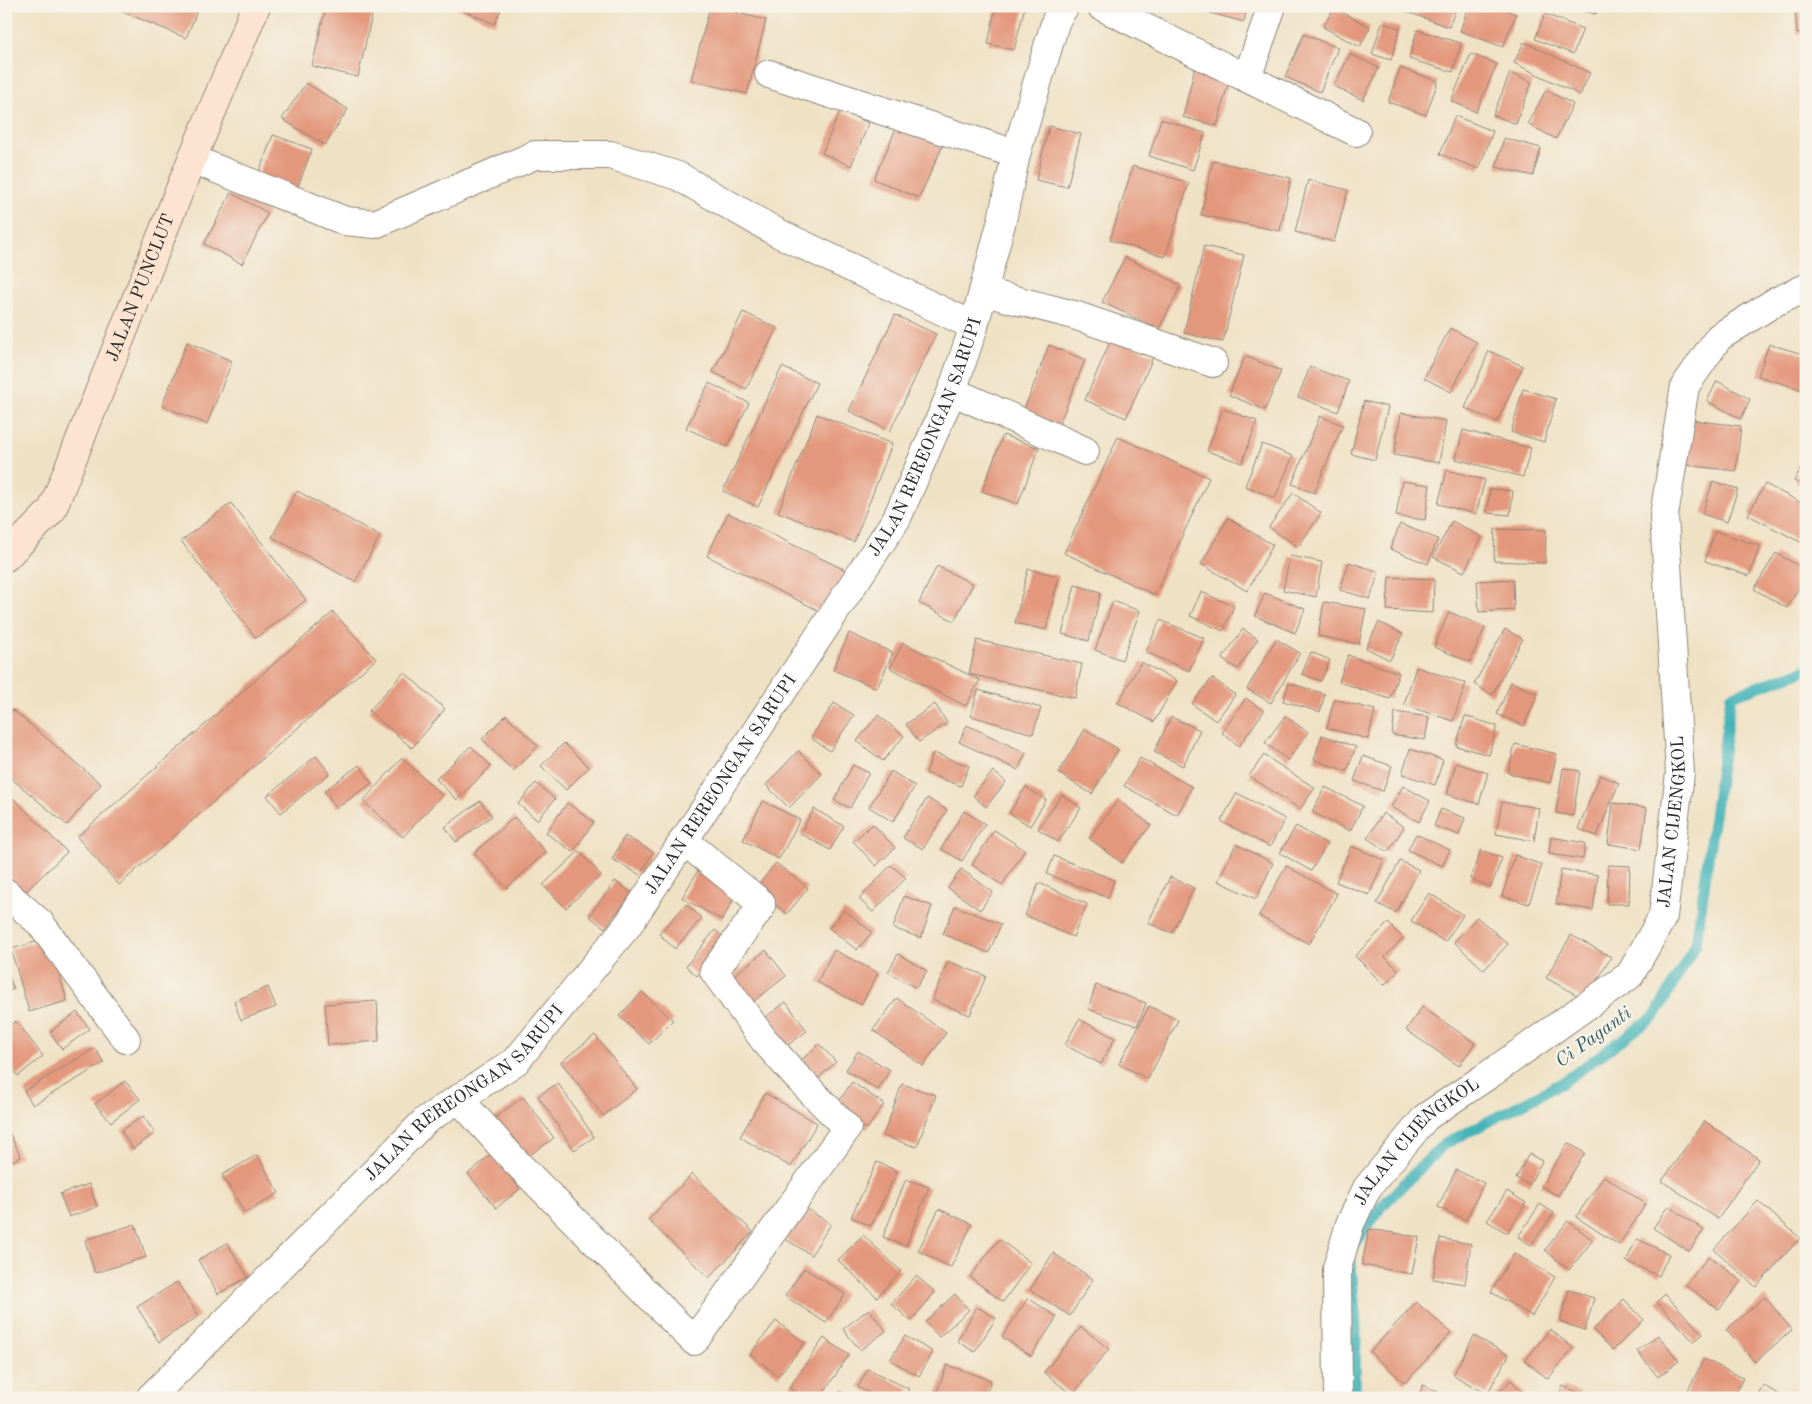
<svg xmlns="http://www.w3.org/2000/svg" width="1812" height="1404" viewBox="0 0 1812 1404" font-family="'Old Standard TT',serif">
<rect width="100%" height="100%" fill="#f7f3e8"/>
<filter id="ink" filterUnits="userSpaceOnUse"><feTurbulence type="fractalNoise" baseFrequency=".02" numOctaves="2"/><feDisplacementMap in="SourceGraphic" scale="10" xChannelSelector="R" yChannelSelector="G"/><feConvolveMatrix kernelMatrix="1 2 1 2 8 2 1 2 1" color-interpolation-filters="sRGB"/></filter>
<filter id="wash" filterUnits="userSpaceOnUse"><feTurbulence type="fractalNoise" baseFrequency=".0096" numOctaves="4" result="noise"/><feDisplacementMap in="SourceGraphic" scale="20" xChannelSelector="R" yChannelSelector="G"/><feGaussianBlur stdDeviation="1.12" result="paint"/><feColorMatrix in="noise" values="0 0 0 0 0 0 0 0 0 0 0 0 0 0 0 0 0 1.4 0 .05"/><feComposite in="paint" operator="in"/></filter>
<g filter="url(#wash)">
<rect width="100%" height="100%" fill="#efe1c4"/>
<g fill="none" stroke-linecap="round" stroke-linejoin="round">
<polyline stroke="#43b3b9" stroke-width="11" points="1355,1398 1356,1328 1350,1251 1381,1207 1443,1145 1562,1083 1655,1016 1696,944 1731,696 1806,670"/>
</g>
<g id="blocks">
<g fill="#e3977b">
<polygon points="109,6 199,6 186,38"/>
<polygon points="326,6 374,6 358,77 312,66"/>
<polygon points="452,6 502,6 495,24"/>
<polygon points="710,6 766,20 747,94 691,80"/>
<polygon points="996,6 1025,6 1014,50 988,44"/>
<polygon points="1184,6 1247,6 1244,22"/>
<polygon points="1404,6 1457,6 1449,27 1402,10"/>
<polygon points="1469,6 1497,6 1516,14 1503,47 1460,31"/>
<polygon points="1564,6 1597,6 1596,14"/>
<polygon points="1795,6 1806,6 1806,33 1797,34"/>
<polygon points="1334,8 1370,27 1360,47 1323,27"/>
<polygon points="1545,14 1583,29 1573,54 1535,39"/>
<polygon points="1382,23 1400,28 1391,60 1372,54"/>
<polygon points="1417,30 1461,43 1453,72 1409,59"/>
<polygon points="1304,34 1338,48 1320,92 1285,77"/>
<polygon points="1524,42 1590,73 1580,95 1514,63"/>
<polygon points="1350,54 1379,68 1363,100 1334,86"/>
<polygon points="1471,54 1497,64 1476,112 1451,101"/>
<polygon points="1195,67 1230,76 1217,126 1183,117"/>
<polygon points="1400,68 1438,81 1426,115 1388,102"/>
<polygon points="1510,73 1532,82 1516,124 1493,115"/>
<polygon points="306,83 348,109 325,145 282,119"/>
<polygon points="1546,90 1573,104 1556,139 1528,124"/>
<polygon points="840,111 869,123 851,166 822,153"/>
<polygon points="1455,116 1493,131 1479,169 1440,154"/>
<polygon points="1161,119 1205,133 1193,170 1149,156"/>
<polygon points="898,124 944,143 919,198 874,179"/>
<polygon points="1049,126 1081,134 1067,187 1036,180"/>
<polygon points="273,135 312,149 294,197 255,183"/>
<polygon points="1504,138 1541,148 1533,176 1496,167"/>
<polygon points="1213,161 1291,178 1280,231 1201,215"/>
<polygon points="1133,166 1189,183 1165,257 1110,240"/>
<polygon points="1308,180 1348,190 1334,242 1295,232"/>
<polygon points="231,193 268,213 242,264 204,244"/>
<polygon points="1204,246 1244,255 1223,342 1184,333"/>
<polygon points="1125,257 1181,285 1159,329 1102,302"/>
<polygon points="743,312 777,328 746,389 713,372"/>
<polygon points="895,315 936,334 890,431 849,411"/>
<polygon points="1450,328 1477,342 1451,392 1424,378"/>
<polygon points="1112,337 1154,355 1126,418 1085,400"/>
<polygon points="187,342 232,361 207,424 162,406"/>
<polygon points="1769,344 1806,355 1806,391 1758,376"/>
<polygon points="1049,345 1085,360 1056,432 1021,418"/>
<polygon points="1489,351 1523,366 1497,422 1465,408"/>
<polygon points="1245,356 1281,371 1265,410 1229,395"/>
<polygon points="782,367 817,383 758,507 723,491"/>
<polygon points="1310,367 1349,381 1338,412 1298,397"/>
<polygon points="1717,381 1750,399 1741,419 1707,401"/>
<polygon points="709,383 749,403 727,447 686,428"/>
<polygon points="1523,389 1556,399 1544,442 1511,432"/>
<polygon points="1364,401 1388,407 1375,460 1351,454"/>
<polygon points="1223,409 1257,421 1242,463 1207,451"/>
<polygon points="1401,413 1446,421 1439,463 1394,455"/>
<polygon points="817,414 892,444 854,542 778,512"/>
<polygon points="1320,416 1343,425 1314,493 1292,484"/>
<polygon points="1692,420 1741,426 1736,471 1686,465"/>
<polygon points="1463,430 1531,448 1523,477 1456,459"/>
<polygon points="1003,435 1039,448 1018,504 982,491"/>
<polygon points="1118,437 1209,478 1155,595 1064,553"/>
<polygon points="1262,444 1293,456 1275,498 1245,486"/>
<polygon points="1806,459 1806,487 1794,481"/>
<polygon points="1447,470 1485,480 1476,514 1438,504"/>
<polygon points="1402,481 1430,485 1425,520 1396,516"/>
<polygon points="1713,481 1738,489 1727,522 1702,514"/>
<polygon points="1765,484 1806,505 1806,545 1748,515"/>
<polygon points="1490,489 1513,491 1510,515 1487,513"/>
<polygon points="297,491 380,536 355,582 272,537"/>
<polygon points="1293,493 1321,513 1298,547 1269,527"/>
<polygon points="231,503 306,600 256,638 181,541"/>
<polygon points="728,513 845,570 824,613 707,556"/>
<polygon points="1228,518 1273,545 1247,591 1201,564"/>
<polygon points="1452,521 1482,537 1464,572 1433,557"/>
<polygon points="1400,524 1438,539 1428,564 1390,549"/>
<polygon points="1495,529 1546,530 1545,563 1494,561"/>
<polygon points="1715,531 1760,546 1749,576 1705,561"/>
<polygon points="1776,553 1806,570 1806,576 1787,608 1754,589"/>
<polygon points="1290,556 1322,562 1316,597 1283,590"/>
<polygon points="1349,562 1379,572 1370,599 1340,590"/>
<polygon points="937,566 973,584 954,621 919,603"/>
<polygon points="1028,569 1059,576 1046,630 1015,623"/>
<polygon points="1389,577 1434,579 1433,613 1387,610"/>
<polygon points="1513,579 1514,610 1479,612 1477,581"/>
<polygon points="1075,585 1101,592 1089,641 1062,634"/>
<polygon points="1201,592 1234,606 1223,631 1190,616"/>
<polygon points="1265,593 1305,609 1295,633 1255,616"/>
<polygon points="1113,601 1140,611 1122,660 1095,650"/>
<polygon points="1324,602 1366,609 1359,644 1318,636"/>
<polygon points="333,612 376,659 119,885 77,837"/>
<polygon points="1449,612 1485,627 1470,662 1434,647"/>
<polygon points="1160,620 1204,638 1189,671 1146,652"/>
<polygon points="1379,622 1403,634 1390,660 1366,648"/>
<polygon points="1243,629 1258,639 1238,669 1222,659"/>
<polygon points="1505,629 1523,639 1492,695 1474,684"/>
<polygon points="849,633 893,653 877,688 833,670"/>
<polygon points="1276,639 1300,653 1271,703 1247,689"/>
<polygon points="977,640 1082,664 1075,698 969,674"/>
<polygon points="903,643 980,680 966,706 890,668"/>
<polygon points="1311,652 1330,660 1321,681 1302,674"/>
<polygon points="1348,655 1399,673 1390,699 1339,682"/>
<polygon points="1141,662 1177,681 1154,722 1118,703"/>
<polygon points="1416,667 1466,683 1453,721 1404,705"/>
<polygon points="404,672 445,709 412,748 369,711"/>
<polygon points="1212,678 1235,695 1216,721 1192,704"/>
<polygon points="1511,682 1538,694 1524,726 1497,714"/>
<polygon points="1289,683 1325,694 1320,712 1283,701"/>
<polygon points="978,690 1041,708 1033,734 971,716"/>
<polygon points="1246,698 1264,711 1239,746 1222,733"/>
<polygon points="1334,699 1375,710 1368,739 1327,728"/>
<polygon points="834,703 854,715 830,751 811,738"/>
<polygon points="935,704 947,723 919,742 906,724"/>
<polygon points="13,710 101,784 67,825 6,774 6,717"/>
<polygon points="1395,712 1429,717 1425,740 1392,735"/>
<polygon points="506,715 538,746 513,771 482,739"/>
<polygon points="878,715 904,736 883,761 857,741"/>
<polygon points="1285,716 1308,732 1288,760 1265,743"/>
<polygon points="1465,716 1497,726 1489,755 1456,746"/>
<polygon points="1171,717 1200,730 1183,766 1154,752"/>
<polygon points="967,725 1026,753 1018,770 959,742"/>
<polygon points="1085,729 1118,749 1092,794 1058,773"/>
<polygon points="1322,735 1356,747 1347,771 1314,760"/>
<polygon points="564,743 589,767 566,790 541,766"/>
<polygon points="1515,744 1557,754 1550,783 1508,773"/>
<polygon points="471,746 491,766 457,800 436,779"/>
<polygon points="1410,749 1443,760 1435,785 1402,774"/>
<polygon points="798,751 822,774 789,808 766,785"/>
<polygon points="933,753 969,766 961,786 926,773"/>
<polygon points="1264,755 1315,788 1300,809 1249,776"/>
<polygon points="316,756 330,773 281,813 267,796"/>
<polygon points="1363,756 1392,766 1383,791 1354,781"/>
<polygon points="402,758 442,795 403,837 363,801"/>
<polygon points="1140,758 1192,787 1177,815 1124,786"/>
<polygon points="1456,763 1488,773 1479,804 1447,794"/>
<polygon points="359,765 372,783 337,808 324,791"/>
<polygon points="853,765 869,773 850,808 834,800"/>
<polygon points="1563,768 1580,771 1573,816 1556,813"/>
<polygon points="891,771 915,786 893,822 869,807"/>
<polygon points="993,771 1006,782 986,807 973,796"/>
<polygon points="1600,775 1619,783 1597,836 1578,829"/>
<polygon points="536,783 555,799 537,820 518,804"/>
<polygon points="1403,786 1430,801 1419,822 1391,807"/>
<polygon points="1026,787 1046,800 1030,826 1009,813"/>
<polygon points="1325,787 1363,806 1350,831 1312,812"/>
<polygon points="8,793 67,852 24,893 6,875 6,795"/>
<polygon points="1237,793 1285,819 1270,847 1221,821"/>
<polygon points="1062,795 1081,808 1058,842 1038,829"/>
<polygon points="927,798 947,810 923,849 903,838"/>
<polygon points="1118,800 1151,825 1122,863 1089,838"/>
<polygon points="480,801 492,816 456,842 445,827"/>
<polygon points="763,801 800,820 779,859 743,840"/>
<polygon points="1502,802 1539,808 1534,841 1496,834"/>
<polygon points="567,803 594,822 573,852 546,833"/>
<polygon points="1613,803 1647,808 1641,849 1608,844"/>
<polygon points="814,809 844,826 830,850 800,833"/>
<polygon points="1441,809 1465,818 1459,835 1434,826"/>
<polygon points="964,811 985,824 962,861 941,849"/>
<polygon points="1383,813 1404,827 1388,852 1367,838"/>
<polygon points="514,817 546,852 507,888 474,853"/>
<polygon points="873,824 895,848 876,866 853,841"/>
<polygon points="1296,826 1327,844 1311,871 1280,853"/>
<polygon points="994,830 1025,850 1002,885 972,865"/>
<polygon points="1416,834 1450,850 1442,866 1408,850"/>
<polygon points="625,836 653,852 640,875 612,859"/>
<polygon points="1551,837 1585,843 1583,859 1549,854"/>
<polygon points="1236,844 1273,863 1256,899 1218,881"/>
<polygon points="1351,846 1384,860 1369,895 1336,882"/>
<polygon points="1481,850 1502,858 1491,887 1470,879"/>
<polygon points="579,851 601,875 566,908 543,885"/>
<polygon points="1515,855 1542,865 1529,904 1502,896"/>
<polygon points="1054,856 1114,880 1108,898 1047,874"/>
<polygon points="1400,861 1419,870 1396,913 1377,903"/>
<polygon points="776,863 808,888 787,914 755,889"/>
<polygon points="701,865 740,887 722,920 682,898"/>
<polygon points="891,865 906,878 873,912 859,899"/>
<polygon points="1608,865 1630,866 1629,904 1607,904"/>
<polygon points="1286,866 1337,894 1309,944 1259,916"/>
<polygon points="961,869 993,892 980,910 948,888"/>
<polygon points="1561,869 1598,875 1593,910 1556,904"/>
<polygon points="1170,877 1194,888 1172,933 1148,923"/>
<polygon points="615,881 632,893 605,928 589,916"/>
<polygon points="1039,883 1087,904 1073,937 1025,915"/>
<polygon points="1429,893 1463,915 1445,942 1411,921"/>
<polygon points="904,896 932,906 921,938 893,928"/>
<polygon points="686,904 702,918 675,949 659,934"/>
<polygon points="955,906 1001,924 989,953 943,934"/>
<polygon points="844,910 872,932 857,950 829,928"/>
<polygon points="1477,917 1508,944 1484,970 1454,942"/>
<polygon points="1388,923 1403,938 1385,957 1399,971 1384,985 1355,956"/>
<polygon points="715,930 727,940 697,976 686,966"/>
<polygon points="1571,935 1611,957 1586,1000 1546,978"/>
<polygon points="49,938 67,1001 29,1012 11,949"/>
<polygon points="766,950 786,976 753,1002 733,976"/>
<polygon points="834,950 878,973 861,1005 817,982"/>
<polygon points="898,954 927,971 916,988 888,972"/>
<polygon points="948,961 986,976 970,1015 932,1000"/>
<polygon points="6,970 14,989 6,992"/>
<polygon points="1096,985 1146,1003 1137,1026 1088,1009"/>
<polygon points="268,987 276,1007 241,1020 234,1001"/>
<polygon points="642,992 673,1020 649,1044 619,1016"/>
<polygon points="897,998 946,1033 923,1066 873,1030"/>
<polygon points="377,1001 379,1041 328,1045 325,1004"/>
<polygon points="786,1002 807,1031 781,1050 760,1021"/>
<polygon points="1149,1006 1178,1020 1148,1079 1119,1064"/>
<polygon points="1422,1007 1475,1043 1459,1066 1406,1030"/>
<polygon points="77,1012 90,1029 62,1049 50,1032"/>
<polygon points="1079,1019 1115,1038 1101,1064 1065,1045"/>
<polygon points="16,1021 43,1056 18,1076 6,1061 6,1028"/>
<polygon points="595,1035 637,1089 603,1116 561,1062"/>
<polygon points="819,1044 836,1062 815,1081 798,1063"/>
<polygon points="95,1048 104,1063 33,1105 24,1091"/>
<polygon points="858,1051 890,1070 878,1090 846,1070"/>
<polygon points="125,1081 140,1099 111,1122 95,1104"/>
<polygon points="852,1082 884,1104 867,1129 835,1107"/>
<polygon points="558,1083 594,1137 574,1150 538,1096"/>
<polygon points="902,1084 936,1095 917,1147 883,1136"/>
<polygon points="765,1093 817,1123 791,1167 740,1137"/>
<polygon points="523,1097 554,1138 520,1162 490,1121"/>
<polygon points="143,1116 155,1133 133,1149 121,1131"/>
<polygon points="1704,1121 1759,1159 1718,1219 1662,1181"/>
<polygon points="9,1132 21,1157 6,1164 6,1133"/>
<polygon points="1568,1143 1585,1153 1558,1196 1541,1186"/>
<polygon points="491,1154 520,1189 496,1208 468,1174"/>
<polygon points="1529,1154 1542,1161 1529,1185 1516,1178"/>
<polygon points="257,1155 279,1193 245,1213 222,1175"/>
<polygon points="877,1162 897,1171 871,1226 851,1217"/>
<polygon points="1456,1170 1484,1183 1466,1220 1438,1207"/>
<polygon points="692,1174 753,1232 709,1278 648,1220"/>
<polygon points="1604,1176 1646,1204 1619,1245 1576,1217"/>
<polygon points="906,1179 929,1187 906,1246 883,1237"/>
<polygon points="89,1184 97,1207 69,1217 60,1194"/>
<polygon points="1507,1191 1526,1203 1507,1233 1487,1221"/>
<polygon points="1758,1201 1800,1238 1756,1287 1714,1249"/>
<polygon points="796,1202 831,1224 811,1255 776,1233"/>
<polygon points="1540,1204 1554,1213 1531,1245 1518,1237"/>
<polygon points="1668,1206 1704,1230 1689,1251 1653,1228"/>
<polygon points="939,1209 972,1224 951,1267 918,1251"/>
<polygon points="1568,1221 1593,1240 1569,1270 1545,1250"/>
<polygon points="135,1224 146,1257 95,1273 85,1240"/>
<polygon points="1369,1229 1419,1237 1412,1274 1362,1265"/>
<polygon points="863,1235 901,1271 877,1297 838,1260"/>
<polygon points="1440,1238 1471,1244 1465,1284 1433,1279"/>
<polygon points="999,1239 1031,1263 1003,1302 970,1277"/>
<polygon points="1637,1239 1669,1254 1659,1276 1626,1261"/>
<polygon points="227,1243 248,1277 218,1294 198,1260"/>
<polygon points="1053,1253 1093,1279 1070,1316 1030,1290"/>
<polygon points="1514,1253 1555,1277 1532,1316 1491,1292"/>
<polygon points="1709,1256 1741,1281 1719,1310 1686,1285"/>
<polygon points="804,1268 845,1294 826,1323 785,1296"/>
<polygon points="916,1276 935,1292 911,1321 891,1304"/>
<polygon points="177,1282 199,1316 159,1342 137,1307"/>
<polygon points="1569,1290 1594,1298 1585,1330 1560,1322"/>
<polygon points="955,1294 969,1310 939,1337 925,1322"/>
<polygon points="1665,1294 1703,1334 1694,1342 1657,1302"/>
<polygon points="1765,1297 1792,1330 1755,1362 1726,1330"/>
<polygon points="1028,1298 1057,1317 1031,1356 1002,1337"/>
<polygon points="1624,1299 1644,1320 1613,1350 1593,1330"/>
<polygon points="1416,1302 1451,1333 1405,1383 1370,1352"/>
<polygon points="977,1307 996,1318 975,1352 957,1341"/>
<polygon points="869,1309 886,1331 860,1350 843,1329"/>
<polygon points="776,1321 805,1343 778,1376 750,1354"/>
<polygon points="1081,1327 1109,1349 1072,1395 1044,1372"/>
<polygon points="1550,1329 1573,1348 1548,1379 1525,1361"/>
<polygon points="1658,1335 1679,1361 1658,1377 1637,1351"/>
<polygon points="905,1336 933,1352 919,1376 890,1360"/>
<polygon points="1474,1336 1509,1355 1487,1394 1453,1375"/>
<polygon points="824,1338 849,1355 820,1398 804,1398 789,1388"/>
<polygon points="1704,1359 1743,1378 1733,1398 1684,1398"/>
<polygon points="947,1365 991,1380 985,1398 935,1398"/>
<polygon points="868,1369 909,1389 905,1398 879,1398 858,1387"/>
<polygon points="1511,1380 1528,1398 1493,1398"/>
<polygon points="1423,1385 1450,1398 1417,1398"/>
<polygon points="1763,1385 1784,1398 1756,1398"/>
<polygon points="1563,1386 1582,1394 1580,1398 1557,1398"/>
<polygon points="840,1391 852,1398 836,1398"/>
</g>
</g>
</g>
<g filter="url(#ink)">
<use href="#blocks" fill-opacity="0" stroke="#8d8678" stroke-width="1"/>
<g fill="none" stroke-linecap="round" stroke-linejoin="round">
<g stroke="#8d8678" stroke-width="30">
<g id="minor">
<polyline points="1101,6 1356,132"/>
<polyline points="769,74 1016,154"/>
<polyline points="1247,78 1272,6"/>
<polyline points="192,159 345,221 375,224 535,155 610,155 678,176 778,233 974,326"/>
<polyline points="984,292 1074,315 1213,363"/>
<polyline points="952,391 1085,451"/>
<polyline points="6,893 40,923 126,1039"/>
<polyline points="459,1099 514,1160 694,1341 847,1128 795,1075 764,1040 714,971 761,907 761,903 683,840"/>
<path id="s1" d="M1338,1398l-1,-130 13,-44 17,-36 59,-71 64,-43 140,-99 33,-59 17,-143 -16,-257 21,-130 34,-49 56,-35 31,-14"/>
</g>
</g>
<g stroke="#8d8678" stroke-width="30">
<g id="tertiary">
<path id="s2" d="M150,1398l276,-278 90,-59 112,-136 269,-407 55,-127 22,-65 28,-106 14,-66 40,-134 9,-14"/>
</g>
</g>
<g stroke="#8d8678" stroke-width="30">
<g id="secondary">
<path id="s3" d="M6,557l46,-47 140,-351 64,-153"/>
</g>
</g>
<use href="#minor" stroke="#fff" stroke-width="28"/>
<use href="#tertiary" stroke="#fff" stroke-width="28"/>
<use href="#secondary" stroke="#fde4d1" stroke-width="28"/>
</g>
</g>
<g text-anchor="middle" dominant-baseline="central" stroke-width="5" stroke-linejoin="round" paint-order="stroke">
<g font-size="18" fill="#2b2b2b" stroke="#f7f3e8">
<text stroke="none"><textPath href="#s3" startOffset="305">JALAN PUNCLUT</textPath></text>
<text stroke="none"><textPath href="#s2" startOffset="1249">JALAN REREONGAN SARUPI</textPath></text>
<text stroke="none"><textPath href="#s2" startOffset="844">JALAN REREONGAN SARUPI</textPath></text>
<text stroke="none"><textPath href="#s1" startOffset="719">JALAN CIJENGKOL</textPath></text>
<text stroke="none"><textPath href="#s2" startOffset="439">JALAN REREONGAN SARUPI</textPath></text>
<text stroke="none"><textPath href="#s1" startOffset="284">JALAN CIJENGKOL</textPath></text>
</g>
<g font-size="19" font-style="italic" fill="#335b5d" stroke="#f7f3e8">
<text transform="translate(1594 1038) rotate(-36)">Ci Paganti</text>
</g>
</g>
<rect width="1812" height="1404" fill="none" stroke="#f7f3e8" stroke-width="25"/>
</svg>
